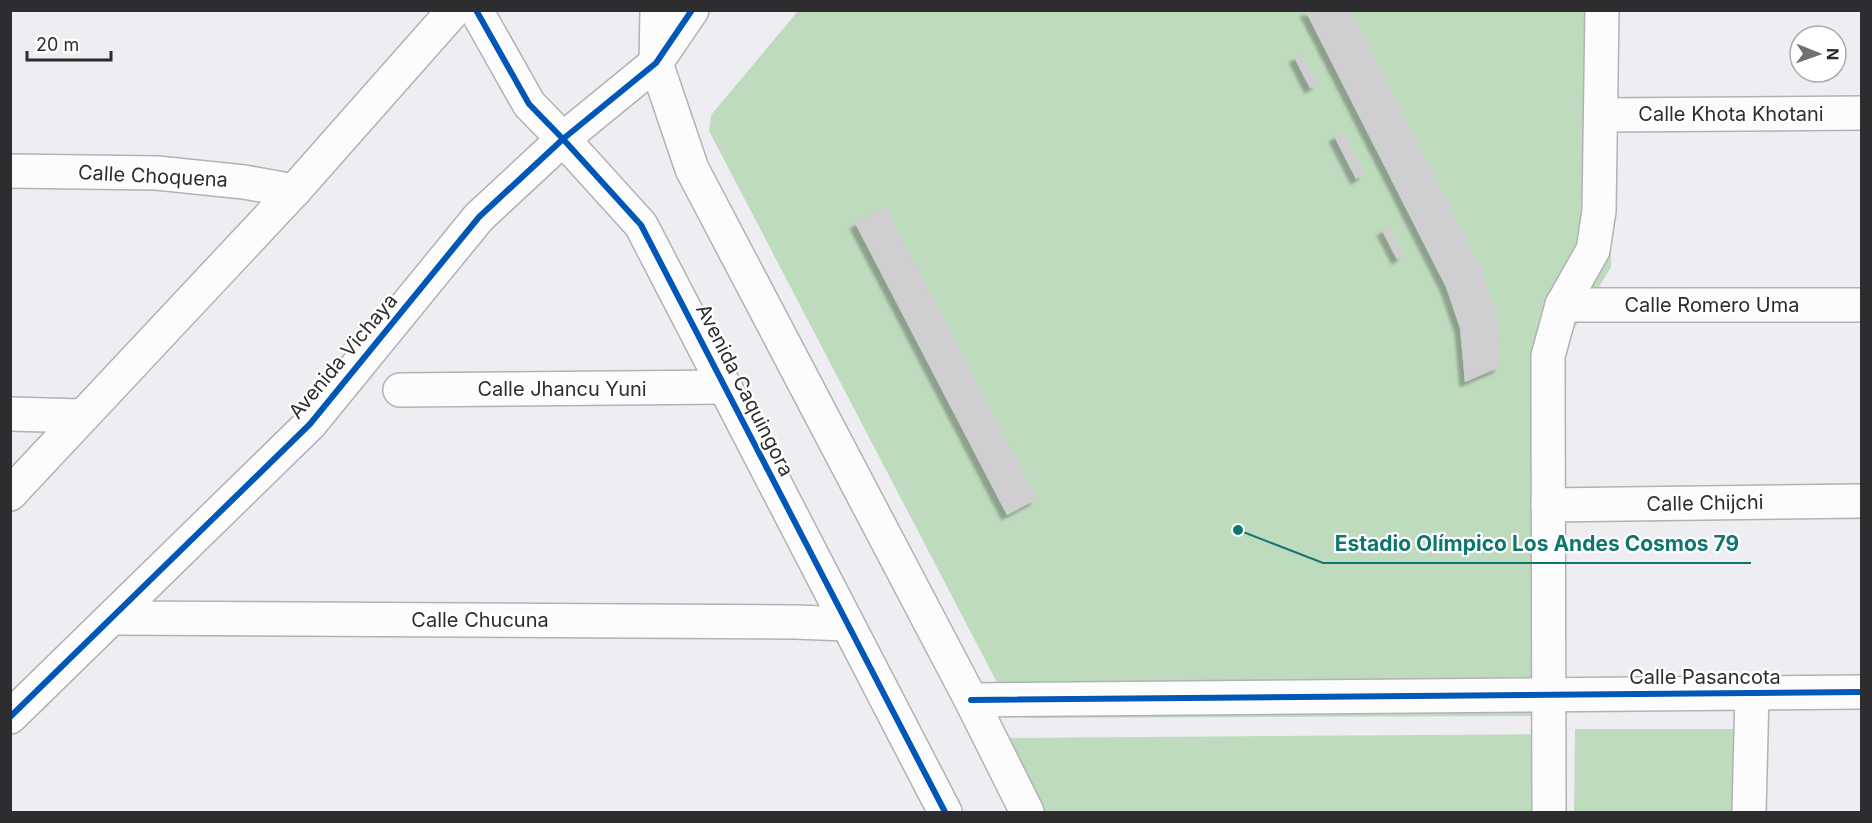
<svg xmlns="http://www.w3.org/2000/svg" width="1872" height="823" viewBox="0 0 1872 823" font-family="Inter,sans-serif">
<defs>
<filter id="shadow"><feDropShadow dx="-5.5" dy="5.5" stdDeviation="1.5" flood-color="#0004"/></filter>
</defs>
<rect width="100%" height="100%" fill="#eeeef2"/>
<g fill="#bfdbbe">
<polygon points="798,11 1612,11 1611,267 1557,357 1547,716 1027,718 1014,715 709,131 711,115"/>
<polygon points="1575,729 1741,729 1740,812 1574,812"/>
<polygon points="1548,734 1539,812 1038,812 1000,738"/>
</g>
<g fill="#cfcfd2" filter="url(#shadow)">
<polygon points="1305,10 1351,10 1482,270 1498,318 1500,367 1465,382 1460,328 1446,287"/>
<polygon points="1302,53 1318,84 1310,88 1294,57"/>
<polygon points="1343,131 1365,174 1356,179 1334,136"/>
<polygon points="886,207 1037,499 1007,515 855,223"/>
<polygon points="1389,226 1404,255 1397,259 1382,230"/>
</g>
<g fill="none" stroke-linecap="round" stroke-linejoin="round">
<g stroke="#b2b2b4" stroke-width="36">
<g id="minor">
<polyline points="476,10 529,104 563,139 641,225 945,812"/>
<polyline points="657,10 656,63 692,169 971,700 1027,812"/>
<polyline points="1601,115 1862,113"/>
<polyline points="10,171 157,173 244,182 294,191"/>
<polyline points="1562,305 1862,305"/>
<polyline points="400,390 725,387"/>
<polyline points="10,414 83,416"/>
<polyline points="10,494 294,191 454,10"/>
<polyline points="1548,505 1862,501"/>
<polyline points="113,618 795,622 847,624"/>
<polyline points="971,700 1862,692"/>
<polyline points="10,717 310,424 479,217 563,139 656,63 692,10"/>
<polyline points="1549,812 1548,356 1562,305 1593,250 1599,211 1602,10"/>
<polyline points="1749,812 1752,693"/>
</g>
</g>
<use href="#minor" stroke="#fcfcfd" stroke-width="33"/>
<g stroke="#fff" stroke-width="10">
<g id="cycleway">
<polyline points="476,10 529,104 563,139 641,225 945,812"/>
<polyline points="971,700 1862,692"/>
<polyline points="10,717 310,424 479,217 563,139 656,63 692,10"/>
</g>
</g>
<use href="#cycleway" stroke="#0057b8" stroke-width="6"/>
</g>
<g text-anchor="middle" dominant-baseline="central" stroke-width="4.5" stroke-linejoin="round" paint-order="stroke">
<g font-size="20" fill="#2d2d2f" stroke="#fff">
<text x="1731" y="114">Calle Khota Khotani</text>
<text transform="translate(153 176) rotate(3)">Calle Choquena</text>
<text x="1712" y="305">Calle Romero Uma</text>
<text transform="translate(343 356) rotate(-50)">Avenida Vichaya</text>
<text x="562" y="389">Calle Jhancu Yuni</text>
<text transform="translate(745 390) rotate(63)">Avenida Caquingora</text>
<text transform="translate(1705 503) rotate(-1)">Calle Chijchi</text>
<text x="480" y="620">Calle Chucuna</text>
<text x="1705" y="677">Calle Pasancota</text>
</g>
</g>
<path fill="none" stroke="#0f766e" stroke-width="2" d="M1238 530L1323 563H1751"/>
<circle fill="#0f766e" stroke="#fff" stroke-width="2" cx="1238" cy="530" r="6"/>
<g font-size="21" text-anchor="middle" font-weight="bold" fill="#0f766e" stroke="#fff" stroke-width="4.5" stroke-linejoin="round" paint-order="stroke">
<text x="1537" y="551">Estadio Olímpico Los Andes Cosmos 79</text>
</g>
<rect width="1872" height="823" fill="none" stroke="#2d2d2f" stroke-width="24"/>
<g transform="translate(1818 54) rotate(91)"><circle r="28" fill="#ffffff" stroke="#ababac" stroke-width="1.5"/>
<path d="M0-4.5L10 22L0 15L-10 22Z" fill="#717173"/>
<text y="-9" font-size="16" font-weight="bold" text-anchor="middle" fill="#2d2d2f">N</text>
</g>
<path d="M27 51v9h84v-9" fill="none" stroke="#2d2d2f" stroke-width="3"/>
<text x="36" y="51" font-size="18" fill="#2d2d2f" stroke="#ffffff" stroke-width="4.5" paint-order="stroke">20 m</text>
</svg>
